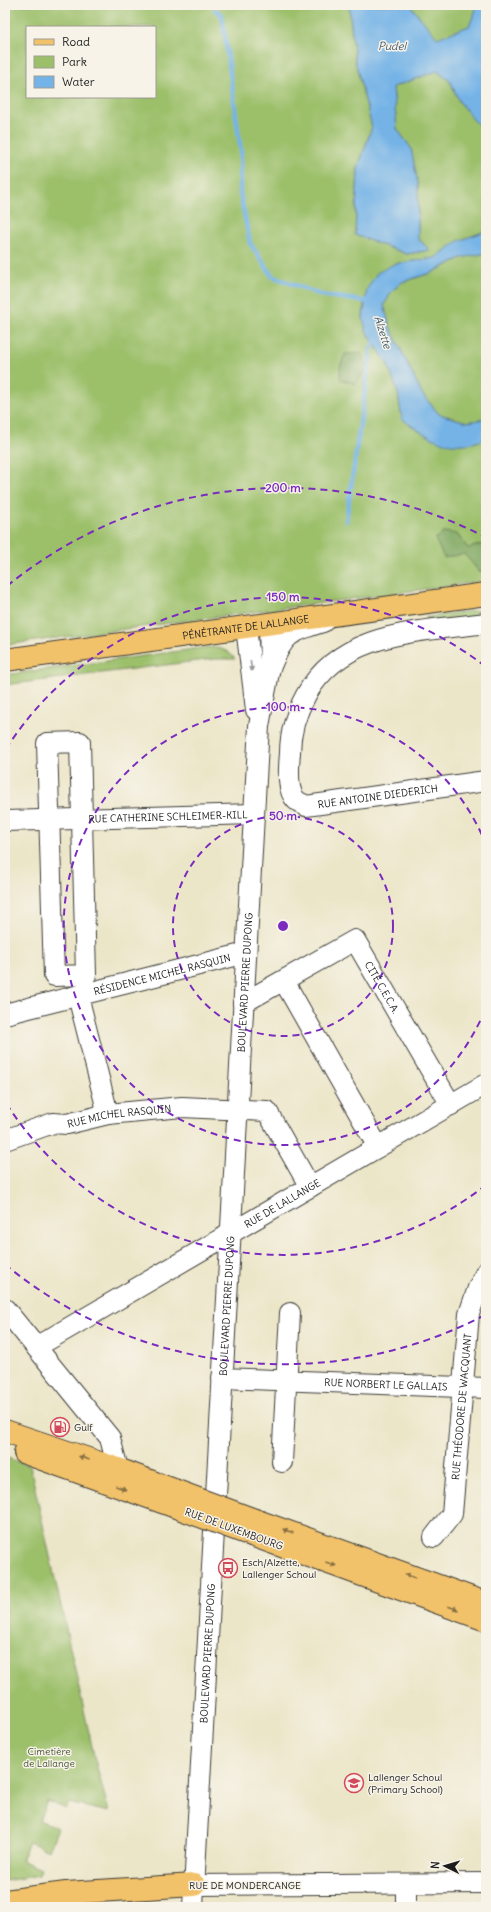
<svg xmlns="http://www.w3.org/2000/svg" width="491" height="1912" viewBox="0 0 491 1912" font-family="Delius,sans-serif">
<rect width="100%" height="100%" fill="#f7f3e8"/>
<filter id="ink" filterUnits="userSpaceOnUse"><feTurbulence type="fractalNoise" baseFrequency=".025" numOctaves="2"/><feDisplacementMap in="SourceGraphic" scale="8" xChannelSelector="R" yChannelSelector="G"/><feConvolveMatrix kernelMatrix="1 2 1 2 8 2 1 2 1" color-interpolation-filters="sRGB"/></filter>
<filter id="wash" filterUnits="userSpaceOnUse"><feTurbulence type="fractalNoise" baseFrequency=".012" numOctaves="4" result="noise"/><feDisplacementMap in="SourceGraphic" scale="16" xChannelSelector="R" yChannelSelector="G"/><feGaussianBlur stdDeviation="0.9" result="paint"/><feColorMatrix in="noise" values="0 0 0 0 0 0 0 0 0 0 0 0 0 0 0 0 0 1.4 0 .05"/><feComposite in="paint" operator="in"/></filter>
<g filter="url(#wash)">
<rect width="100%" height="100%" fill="#ece6c9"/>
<g fill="#9cc06a" stroke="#5c6e43" fill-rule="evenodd">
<path d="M5,5h344l6,56 17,66 -14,41 -3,67 52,19 23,-4 -12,-11v-55l-7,-36 -14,-19 -4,-42 44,-16 13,10 9,20 18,23 9,4v103l-28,10 -23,17 -41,6 -30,37 -1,17 3,12 22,35 10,28 4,26 71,24 13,-4v104l-18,6 -11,-15 8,20 14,18 7,-1v10l-481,64zM27,27h128v70h-128z"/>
<polygon points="410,5 473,5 476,10 469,26 437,39"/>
<polygon points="486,253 486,419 467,422 439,414 422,394 390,327 384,305 392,291 402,282 431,273 461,258"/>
<polygon points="486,609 486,616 427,624 426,617"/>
<path d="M208,647c12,1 19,2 27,12h-21l-209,26v-10z"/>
<polygon points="5,1457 30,1466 95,1760 109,1812 69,1803 66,1809 47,1801 39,1820 58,1828 49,1850 29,1842 21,1860 41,1869 39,1875 5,1881"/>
</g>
<g fill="#7da65e" stroke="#4c613d">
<polygon points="361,353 368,368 355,384 340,379 340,367 345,354"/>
<polygon points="445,532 457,534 468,548 486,543 486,571 480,572 464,554 444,558 435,539"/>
</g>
<g fill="#74b3e7" stroke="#486882">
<polygon points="349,5 410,5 437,38 469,26 476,10 473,5 486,5 486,128 477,124 459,101 450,81 437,71 393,87 397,129 411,148 418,184 418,239 430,250 407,254 355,235 358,168 372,127 355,61"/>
<path d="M486,231v22l-25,5 -30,15 -29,9 -10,9 -8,14 6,22 32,67 17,20 28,8 19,-3v20c-38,13 -54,1 -84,-20l-4,-26 -10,-28 -22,-35 -3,-12 4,-29 10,-16 17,-9 41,-6 23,-17z"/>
</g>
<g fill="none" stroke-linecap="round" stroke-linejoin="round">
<g stroke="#74b3e7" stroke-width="4.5">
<polyline points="215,10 222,15 241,152 240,193 250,243 272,276 321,295 370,302"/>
<polyline points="346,521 371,349 377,338"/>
</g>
</g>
</g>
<g filter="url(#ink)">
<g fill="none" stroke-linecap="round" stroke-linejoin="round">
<g stroke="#3b3a36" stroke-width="22">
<g id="minor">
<path id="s1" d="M486,623c-66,9 -144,7 -180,72 -10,18 -16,37 -16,58 -1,13 -4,37 6,47 2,2 7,4 10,6l180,-25"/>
<polyline points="246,627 256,710"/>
<path d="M271,666c13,-32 19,-34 52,-44"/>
<polygon points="80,742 86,975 54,976 47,743"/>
<path id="s2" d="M5,821l249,-7"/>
<polyline points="284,981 378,1147"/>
<polyline points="78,996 108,1114"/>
<path id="s3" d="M243,1003l112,-63 96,165"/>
<path id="s4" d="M5,1014l241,-61"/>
<path id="s5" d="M5,1140l48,-17 14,1 41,-10 74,-7 85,4 43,76"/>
<polyline points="5,1309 110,1438 118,1469"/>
<path id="s6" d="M36,1347l450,-263"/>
<path id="s7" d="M222,1378l264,10"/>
<polyline points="282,1462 290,1313"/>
<path id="s8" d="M434,1537l18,-23 17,-200 9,-26 8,-16"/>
<polyline points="194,1885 486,1883"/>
<path id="s9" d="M193,1907l66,-1181 11,-59 -1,-43"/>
<polyline points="406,1907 406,1884"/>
</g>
</g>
<g stroke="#3b3a36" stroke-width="24">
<g id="major">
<path id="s10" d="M5,660l481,-66"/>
<polyline points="5,1431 118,1469 174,1490"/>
<polyline points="25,1453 173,1506"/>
<polyline points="255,1520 486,1603"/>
<polyline points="254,1536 486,1620"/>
<polyline points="5,1901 66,1893 194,1885"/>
</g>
</g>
<use href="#minor" stroke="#fff" stroke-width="20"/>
<use href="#major" stroke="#f2c26a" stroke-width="22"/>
<g stroke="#3b3a36" stroke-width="24" stroke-linecap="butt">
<g id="major-bridge">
<polyline points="174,1490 255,1520"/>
<polyline points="173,1506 254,1536"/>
</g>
</g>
<use href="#major-bridge" stroke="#f2c26a" stroke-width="22"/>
</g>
<defs><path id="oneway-solid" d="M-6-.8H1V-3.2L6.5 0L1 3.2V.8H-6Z"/></defs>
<use fill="#999" href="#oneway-solid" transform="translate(251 666) rotate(83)"/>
<g fill="#876f43">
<use href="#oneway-solid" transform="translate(84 1458) rotate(-161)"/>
<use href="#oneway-solid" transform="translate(121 1488) rotate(20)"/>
<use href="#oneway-solid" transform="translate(288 1531) rotate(-160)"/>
<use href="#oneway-solid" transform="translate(331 1564) rotate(20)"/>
<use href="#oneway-solid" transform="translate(410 1576) rotate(-160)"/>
<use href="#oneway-solid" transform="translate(453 1608) rotate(20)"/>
</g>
</g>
<g fill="none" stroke="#7b2cbf" stroke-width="2" stroke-dasharray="7 5">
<circle cx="283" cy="926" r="110"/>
<path d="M485 1010A219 219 0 1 1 485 842"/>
<path d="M486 1185A329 329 0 0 1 6 1103M6 749A329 329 0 0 1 486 667"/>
<path d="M485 1315A438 438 0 0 1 7 1266M7 586A438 438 0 0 1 485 537"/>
</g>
<defs>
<g id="fuel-ring" transform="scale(1)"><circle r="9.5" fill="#f7f3e8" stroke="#d1495b" stroke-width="1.5"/><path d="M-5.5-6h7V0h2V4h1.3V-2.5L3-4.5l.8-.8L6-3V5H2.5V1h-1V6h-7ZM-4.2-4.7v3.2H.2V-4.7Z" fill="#d1495b"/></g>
<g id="bus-ring" transform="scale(1)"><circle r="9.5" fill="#f7f3e8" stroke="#d1495b" stroke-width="1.5"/><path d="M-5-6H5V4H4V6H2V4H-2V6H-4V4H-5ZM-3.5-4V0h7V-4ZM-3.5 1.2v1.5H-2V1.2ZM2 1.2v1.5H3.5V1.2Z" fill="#d1495b"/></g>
<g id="school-ring" transform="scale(1)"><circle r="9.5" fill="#f7f3e8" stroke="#d1495b" stroke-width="1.5"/><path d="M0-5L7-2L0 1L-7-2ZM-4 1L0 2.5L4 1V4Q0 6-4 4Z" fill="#d1495b"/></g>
</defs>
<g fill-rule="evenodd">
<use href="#fuel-ring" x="60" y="1427"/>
<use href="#bus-ring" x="228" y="1568"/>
<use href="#school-ring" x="354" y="1783"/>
</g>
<g text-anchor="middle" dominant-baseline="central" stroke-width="3" stroke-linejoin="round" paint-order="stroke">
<g font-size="10" fill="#1c1c1c" stroke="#f7f3e8">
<text stroke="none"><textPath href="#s10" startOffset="243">PÉNÉTRANTE DE LALLANGE</textPath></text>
<text stroke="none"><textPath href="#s1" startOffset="396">RUE ANTOINE DIEDERICH</textPath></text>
<text stroke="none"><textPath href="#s2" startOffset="163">RUE CATHERINE SCHLEIMER-KILL</textPath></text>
<text stroke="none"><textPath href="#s4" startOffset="162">RÉSIDENCE MICHEL RASQUIN</textPath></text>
<text stroke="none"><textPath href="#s9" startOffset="926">BOULEVARD PIERRE DUPONG</textPath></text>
<text stroke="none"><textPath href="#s3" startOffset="183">CITÉ C.E.C.A.</textPath></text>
<text stroke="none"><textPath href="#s5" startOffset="118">RUE MICHEL RASQUIN</textPath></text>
<text stroke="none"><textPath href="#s6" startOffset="285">RUE DE LALLANGE</textPath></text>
<text stroke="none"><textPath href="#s9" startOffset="602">BOULEVARD PIERRE DUPONG</textPath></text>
<text stroke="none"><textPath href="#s7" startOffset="164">RUE NORBERT LE GALLAIS</textPath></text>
<text stroke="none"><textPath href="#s8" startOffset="137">RUE THÉODORE DE WACQUANT</textPath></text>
<text transform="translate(234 1529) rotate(20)">RUE DE LUXEMBOURG</text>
<text stroke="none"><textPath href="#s9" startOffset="254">BOULEVARD PIERRE DUPONG</textPath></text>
<text x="245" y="1885">RUE DE MONDERCANGE</text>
</g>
<g font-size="10" fill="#1c1c1c" stroke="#f7f3e8" text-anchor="start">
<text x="74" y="1427">Gulf</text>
<text x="242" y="1562">Esch/Alzette,<tspan x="242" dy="12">Lallenger Schoul</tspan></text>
<text x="368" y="1777">Lallenger Schoul<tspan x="368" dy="12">(Primary School)</tspan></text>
</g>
<g font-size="10" fill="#495537" stroke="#f7f3e8">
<text x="49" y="1751">Cimetière<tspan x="49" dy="12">de Lallange</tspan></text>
</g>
<g font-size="11" font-style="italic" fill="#3f586d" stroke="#f7f3e8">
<text x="392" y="46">Pudel</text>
<text transform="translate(383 332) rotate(72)">Alzette</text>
</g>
</g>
<circle cx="283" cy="926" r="6" fill="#7b2cbf" stroke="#f7f3e8" stroke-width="2"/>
<g font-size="12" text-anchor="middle" font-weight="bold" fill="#7b2cbf" stroke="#f7f3e8" stroke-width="3" stroke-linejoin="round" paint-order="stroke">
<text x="283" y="492">200 m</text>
<text x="283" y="601">150 m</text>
<text x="283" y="711">100 m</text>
<text x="283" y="820">50 m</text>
</g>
<rect width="491" height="1912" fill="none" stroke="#f7f3e8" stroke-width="20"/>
<rect x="26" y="26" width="130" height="72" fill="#f7f3e8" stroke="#9f9d96"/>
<rect x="34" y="39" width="20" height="6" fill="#f2c26a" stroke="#9f9d96"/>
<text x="62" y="46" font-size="12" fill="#1c1c1c">Road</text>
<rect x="34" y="56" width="20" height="12" fill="#9cc06a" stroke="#9f9d96"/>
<text x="62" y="66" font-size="12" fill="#1c1c1c">Park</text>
<rect x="34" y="76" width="20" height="12" fill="#74b3e7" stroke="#9f9d96"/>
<text x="62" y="86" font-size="12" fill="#1c1c1c">Water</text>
<g transform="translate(445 1866) rotate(275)" stroke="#f7f3e8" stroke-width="3" paint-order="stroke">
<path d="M0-3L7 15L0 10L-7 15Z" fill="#1c1c1c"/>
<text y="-6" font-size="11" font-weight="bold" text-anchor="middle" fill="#1c1c1c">N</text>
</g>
</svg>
